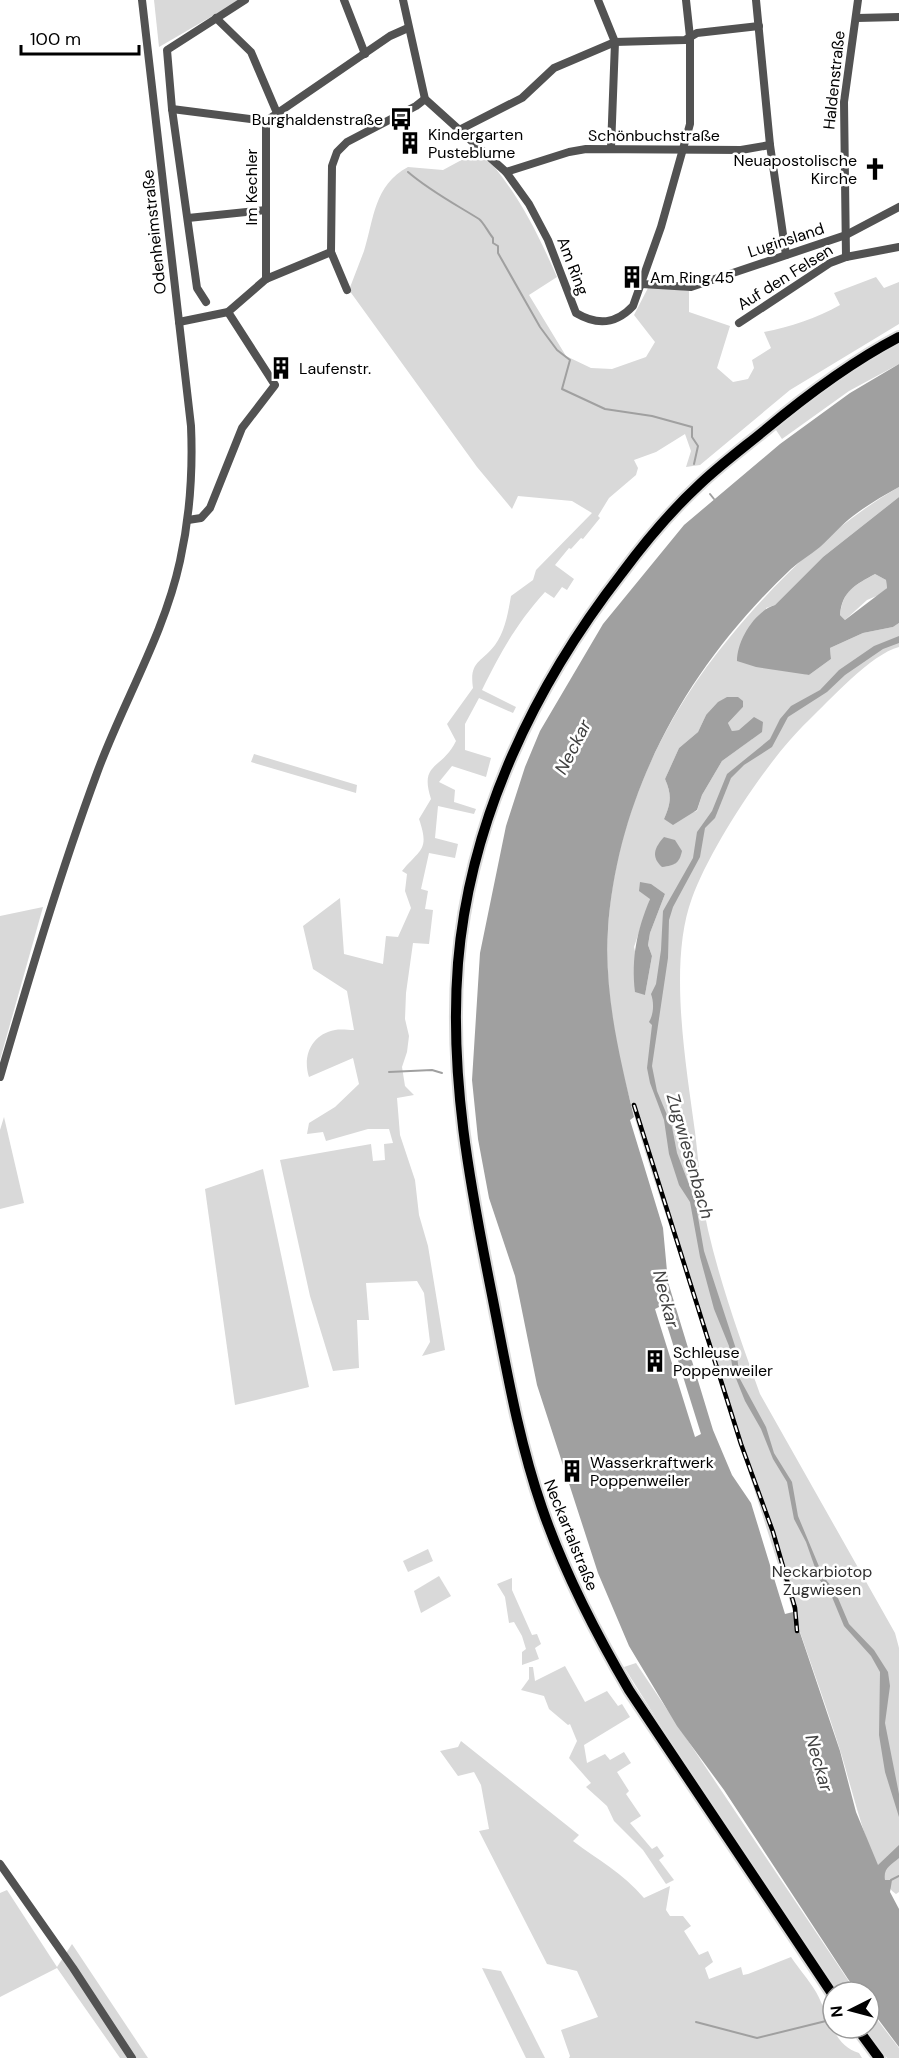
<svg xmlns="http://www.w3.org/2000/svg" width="899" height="2058" viewBox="0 0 899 2058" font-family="'DM Sans',sans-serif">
<rect width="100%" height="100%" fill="#fff"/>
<g fill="#d9d9d9" fill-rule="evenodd">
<polygon points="154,0 240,0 159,47"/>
<path d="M480,150c36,40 55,77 77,127l-28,18 37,61 25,12 21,1 34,-12 9,-15 -21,-27 15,-29 40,5v21l41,14 -13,42 16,14 15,-3 6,-11 -2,-8 19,-12 -7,-16c26,-5 53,-14 76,-27l-6,-12 42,-16 8,11 15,-6v42l-109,66 -90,75 -14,2 5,-16 -6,-17 -29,18 -22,8 4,8 -2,7 -27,23 -11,18 2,2 -17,21 -2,-1 -10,11 -2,-1 -14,17 19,14 -7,11 -5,-3 -8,11 -9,-6c-29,32 -44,60 -63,98l34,17 -3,6 -34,-15 -14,26v26l26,8 -5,19 -34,-11 -13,16 16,8 -1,12 22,7 -2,5 -36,-8 -3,32 23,6 -3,14 -26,-5 -8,36 7,2 -3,18 8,1 -4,34 -16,-1 -7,50 -1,26 4,17 -2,16 -5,15 3,19 9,9 -17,3 3,37 15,45 4,35 9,31 17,104 -23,6 8,-14 -6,-49 -7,-12 -51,2 3,37h-12l2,48 -26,3 -23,-75 -30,-136 91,-16 2,17 12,-1 -1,-16 9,-1 -4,-14h-21l-42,12 -3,-9 -16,2 2,-11 26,-16 24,-23 -6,-26 -44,19c-7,-21 3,-43 26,-47 6,-1 13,0 19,0l-7,-39 -34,-22 -10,-43 37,-28 4,56 39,10 3,-28 12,1 13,-29 -6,-17 2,-17 -5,-3c18,-22 28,-20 17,-52l12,-20c-12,-37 11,-29 25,-58l-9,-17 26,-36c-4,-27 8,-25 22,-43 10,-14 13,-32 16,-49l22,-16 3,-10 56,-57 -20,-12 -54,-5 -6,13 -35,-42 -128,-177c5,-13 10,-26 15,-39 10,-32 10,-66 44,-84l35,3z"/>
<polygon points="899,342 899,364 849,391 782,439 774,427 839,379"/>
<path d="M899,487v10l-76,60 -48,48 -9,3 18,61 25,6 22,-16 -1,-11 33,-15 30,-6 6,-4v24c-28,7 -69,53 -91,74 -40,38 -97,125 -116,177 -24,65 -6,166 3,234 4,32 6,66 13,98 13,56 33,111 52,164l135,239 4,15v244l-3,2c-24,-15 -46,-114 -56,-144 -17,-55 -38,-109 -55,-164 -35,-110 -70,-219 -105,-329 -27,-82 -58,-164 -69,-249 -18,-136 33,-268 119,-371 48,-58 103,-112 169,-150zM743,707l-15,16 4,8 7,-1 13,9 -30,22 -20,34 -5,16 -33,8c7,-16 8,-24 1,-40l14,-31 19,-16 8,-17zM665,894l-15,39 -2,12 4,11 -7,39 -11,-48 16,-48z"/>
<path d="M875,574l11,6 1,8 -8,7 -12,5 -22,20 -5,-5c3,-25 14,-29 35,-41z"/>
<polygon points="254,754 357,785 356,793 251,762"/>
<polygon points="43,907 0,1060 0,916"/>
<polygon points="4,1117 24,1203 0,1209 0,1130"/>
<polygon points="263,1169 309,1387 235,1405 205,1189"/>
<polygon points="428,1549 433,1561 408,1572 403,1561"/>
<polygon points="439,1576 451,1596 421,1613 414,1591"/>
<polygon points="512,1578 512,1590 532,1635 537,1634 541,1644 535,1648 539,1659 522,1665 522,1652 526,1649 522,1636 514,1622 509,1623 505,1597 497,1584"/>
<polygon points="636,1663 856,1992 838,1992 676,1750 624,1667"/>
<polygon points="565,1666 585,1702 607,1691 618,1706 622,1704 630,1717 584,1745 587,1763 605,1754 610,1760 624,1752 631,1763 617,1772 629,1791 626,1794 641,1816 630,1823 652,1849 657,1846 664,1856 659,1860 674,1880 666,1884 643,1850 614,1821 607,1806 586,1787 591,1783 569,1758 577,1741 570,1724 568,1725 549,1709 544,1696 521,1690 529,1679 529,1667 533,1667 535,1681"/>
<path d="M461,1741l118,94 -6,6c25,19 50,32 71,57l26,-12 -4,24 4,6h13l8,10 -7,5 15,24 9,-4 5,11 -8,6 4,11 32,-12 2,8 5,-1 43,-17c8,12 18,23 25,35 12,21 17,54 43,61l3,5h-293l1,-2 -9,-26 37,-13 -21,-46 -30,-7 -68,-133 10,-2 -8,-44 -7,-13 -16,4 -18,-25 18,-4z"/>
<polygon points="7,1890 57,1967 72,1944 148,2058 120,2058 57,1968 0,1997 0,1893"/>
<polygon points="482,1968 501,1971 545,2058 526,2058"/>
<polygon points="869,2009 899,2048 899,2058 887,2058 864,2028 869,2028"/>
</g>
<g fill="#a0a0a0" fill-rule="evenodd">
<path d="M899,364v123c-16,9 -32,18 -46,29 -12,9 -22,21 -33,31 -10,8 -20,14 -29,22 -101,95 -173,220 -183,360 -4,64 11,126 26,188l-4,3 33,108 5,54 45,148 19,45 19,28 34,111 8,-2 47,139 16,61 22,53 21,-20v13c-8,7 -16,10 -14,22h7l-2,12 9,17v138l-30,-40v-15h-11l-10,-13 -124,-189 -47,-64 -48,-80 -31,-73 -61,-188 -22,-109 -26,-78 -11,-59 -6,-59 8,-127 26,-127 19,-59 15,-36 63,-107 81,-99 96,-81 70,-51zM661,1306l40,128 -6,3 -40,-128z"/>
<path d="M899,497v126l-6,4 -30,6 -33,15 1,11 -22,16 -53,-8 -19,-6c0,-21 18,-50 38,-56l48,-48zM875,574l11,6 1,8 -42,32 -5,-5c2,-24 15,-30 35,-41z"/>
<path d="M899,636v7l-16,6 -38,26 -18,17 -39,25 -16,30 -28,18 -13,13 -16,40 -10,10 -5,29 -27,50 -4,13 -1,38 -16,108 5,25 15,36 5,26 18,47 9,51 32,98 4,30 26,48 8,26 18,29 6,34 25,60 12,15 14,33 25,26 14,22 2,14 -5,37 14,71v23l-14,-45 -6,-37 1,-63 -9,-16 -27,-30 -12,-29 -13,-18 -13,-37 -12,-23 -7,-37 -14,-23 -12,-30 -16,-28 -12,-30 -4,-25 -15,-37 -14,-52 -10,-55 -11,-17 -10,-31 -5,-34 -14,-37 -3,-15 5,-43 -3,-3c5,-8 5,-20 2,-28l5,-10 5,-34 2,-39 30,-53 4,-26 15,-21 15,-37 43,-35 10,-20 11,-13 29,-16 19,-20 35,-24z"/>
<path d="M727,697h11l5,4v6l-15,16 4,8 7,-1 15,-13 9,5 -1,10 -40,29 -20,34 -5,15 -24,15 -9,-6c7,-16 8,-24 1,-40l14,-31 19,-16 8,-17 12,-13z"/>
<path d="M664,837l11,3 7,11c-3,13 -7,14 -20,16 -11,-10 -8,-19 2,-30z"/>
<path d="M640,882l11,2 14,10 -15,39 -2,12 4,11 -7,39 -10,-3c-4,-34 2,-62 15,-93l-11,-8z"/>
</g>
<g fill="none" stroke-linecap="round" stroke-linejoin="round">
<g stroke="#a0a0a0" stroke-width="2">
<path d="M408,172c22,19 47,32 71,47 5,4 9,13 14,19v5l5,3v7l42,74 17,23 13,10 -8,29 43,20 47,7 40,11v10l6,9 -4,18"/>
<polyline points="710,494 714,499"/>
<polyline points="389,1072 432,1070 442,1073"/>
<polyline points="891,1880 899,1876"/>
<polyline points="696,2022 757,2038 826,2021"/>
</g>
<g stroke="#dbdbdb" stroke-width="14">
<g id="major">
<path d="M833,1995l-204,-305c-34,-58 -65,-118 -87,-182 -24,-69 -36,-142 -50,-213 -22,-110 -43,-219 -34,-332 12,-144 77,-278 164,-390 23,-31 49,-62 77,-88 21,-20 44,-37 66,-55 42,-35 86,-68 134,-93"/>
<polyline points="857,2028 879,2058"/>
</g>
</g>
<g stroke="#525252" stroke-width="8">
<polyline points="344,0 365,54"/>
<path d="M403,0l22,99 81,73 23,32 19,36 28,73c22,13 40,11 57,-7l28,-79 29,-103v-87l-4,-37"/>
<polyline points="598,0 615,42 611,148"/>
<polyline points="756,0 770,145 786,255"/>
<polyline points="216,18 251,52 277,113"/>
<polyline points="857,18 899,17"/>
<polyline points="172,109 266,121"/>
<polyline points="266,121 390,36 408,28"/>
<polyline points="266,121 266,279"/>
<polyline points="461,129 522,98 554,68 615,42 685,40 697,33 759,26"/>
<polyline points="506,172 569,152 586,149 741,150 770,145"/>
<polyline points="188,218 266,210"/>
<polyline points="846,257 844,102 858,0"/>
<polyline points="642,284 691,287 846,235 899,207"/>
<polyline points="347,290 331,252 332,166 337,152 347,142 416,106 425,99"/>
<polyline points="206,302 197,288 172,109 167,50 245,0"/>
<polyline points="179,322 228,312 266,279 331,252"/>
<polyline points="739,323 830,263 846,257 899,247"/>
<polyline points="188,520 201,518 210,508 242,428 275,385 228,312"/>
<path d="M0,1077c30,-102 60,-204 97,-304 26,-71 67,-138 83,-212 10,-45 13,-89 11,-135l-49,-426"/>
<polyline points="0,1864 73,1968 132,2058"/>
</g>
<use href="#major" stroke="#000" stroke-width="10"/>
<g stroke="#000" stroke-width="4.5">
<polyline id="rail" points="634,1105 741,1444 773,1532 795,1608 797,1631"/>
</g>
<use href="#rail" stroke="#fff" stroke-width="2" stroke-dasharray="7" stroke-linecap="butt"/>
</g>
<defs>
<g id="bus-bare" transform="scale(1.8)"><path d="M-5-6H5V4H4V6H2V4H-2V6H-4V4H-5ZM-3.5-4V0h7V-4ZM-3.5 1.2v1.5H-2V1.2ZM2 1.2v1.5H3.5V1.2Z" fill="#000" stroke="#fff" stroke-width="2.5" paint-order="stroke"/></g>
<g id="building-bare" transform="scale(1.8)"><path d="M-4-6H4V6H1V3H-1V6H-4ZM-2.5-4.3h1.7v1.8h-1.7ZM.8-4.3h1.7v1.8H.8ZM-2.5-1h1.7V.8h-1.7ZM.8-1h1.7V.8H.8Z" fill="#000" stroke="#fff" stroke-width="2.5" paint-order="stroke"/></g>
<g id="church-bare" transform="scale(1.8)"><path d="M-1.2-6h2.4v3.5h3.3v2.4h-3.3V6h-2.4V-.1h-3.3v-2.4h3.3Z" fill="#000" stroke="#fff" stroke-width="2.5" paint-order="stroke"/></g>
</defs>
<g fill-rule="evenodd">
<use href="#bus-bare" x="401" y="119"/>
<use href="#building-bare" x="410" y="143"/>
<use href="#church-bare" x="875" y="169"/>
<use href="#building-bare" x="632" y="277"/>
<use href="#building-bare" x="281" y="368"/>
<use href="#building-bare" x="655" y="1361"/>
<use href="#building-bare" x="572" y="1471"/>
</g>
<g text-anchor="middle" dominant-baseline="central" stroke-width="5" stroke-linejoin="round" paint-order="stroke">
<g font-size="16" fill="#000" stroke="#fff">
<text transform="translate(834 80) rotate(-84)">Haldenstraße</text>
<text x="654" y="135">Schönbuchstraße</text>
<text transform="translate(251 187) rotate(-90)">Im Kechler</text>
<text transform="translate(154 232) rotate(-96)">Odenheimstraße</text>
<text transform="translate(786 240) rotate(-18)">Luginsland</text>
<text transform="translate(573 266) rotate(69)">Am Ring</text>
<text transform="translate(785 277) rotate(-32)">Auf den Felsen</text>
<text transform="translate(571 1535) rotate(68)">Neckartalstraße</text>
</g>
<g font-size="16" fill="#000" stroke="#fff" text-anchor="start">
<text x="383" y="119" text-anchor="end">Burghaldenstraße</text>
<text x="428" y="134">Kindergarten<tspan x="428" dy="18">Pusteblume</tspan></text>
<text x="857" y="160" text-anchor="end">Neuapostolische<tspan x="857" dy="18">Kirche</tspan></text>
<text x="650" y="277">Am Ring 45</text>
<text x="299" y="368">Laufenstr.</text>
<text x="673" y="1352">Schleuse<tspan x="673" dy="18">Poppenweiler</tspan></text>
<text x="590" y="1462">Wasserkraftwerk<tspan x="590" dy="18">Poppenweiler</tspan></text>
</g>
<g font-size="16" fill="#303030" stroke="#fff">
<text x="822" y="1571">Neckarbiotop<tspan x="822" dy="18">Zugwiesen</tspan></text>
</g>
<g font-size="18" font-style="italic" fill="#414141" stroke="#fff">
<text transform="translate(573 747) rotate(-63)">Neckar</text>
<text transform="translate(690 1156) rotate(74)">Zugwiesenbach</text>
<text transform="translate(666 1299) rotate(76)">Neckar</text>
<text transform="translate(819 1763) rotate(74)">Neckar</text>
</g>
</g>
<g transform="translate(851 2010) rotate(264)"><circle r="28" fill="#ffffff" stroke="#999999" stroke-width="1.5"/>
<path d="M0-4.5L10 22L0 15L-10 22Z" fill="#000000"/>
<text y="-9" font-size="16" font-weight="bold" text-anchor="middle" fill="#000000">N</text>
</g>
<path d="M21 45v9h118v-9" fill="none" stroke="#000000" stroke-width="3"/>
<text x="30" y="45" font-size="18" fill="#000000" stroke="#ffffff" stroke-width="4.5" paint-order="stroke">100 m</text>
</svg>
